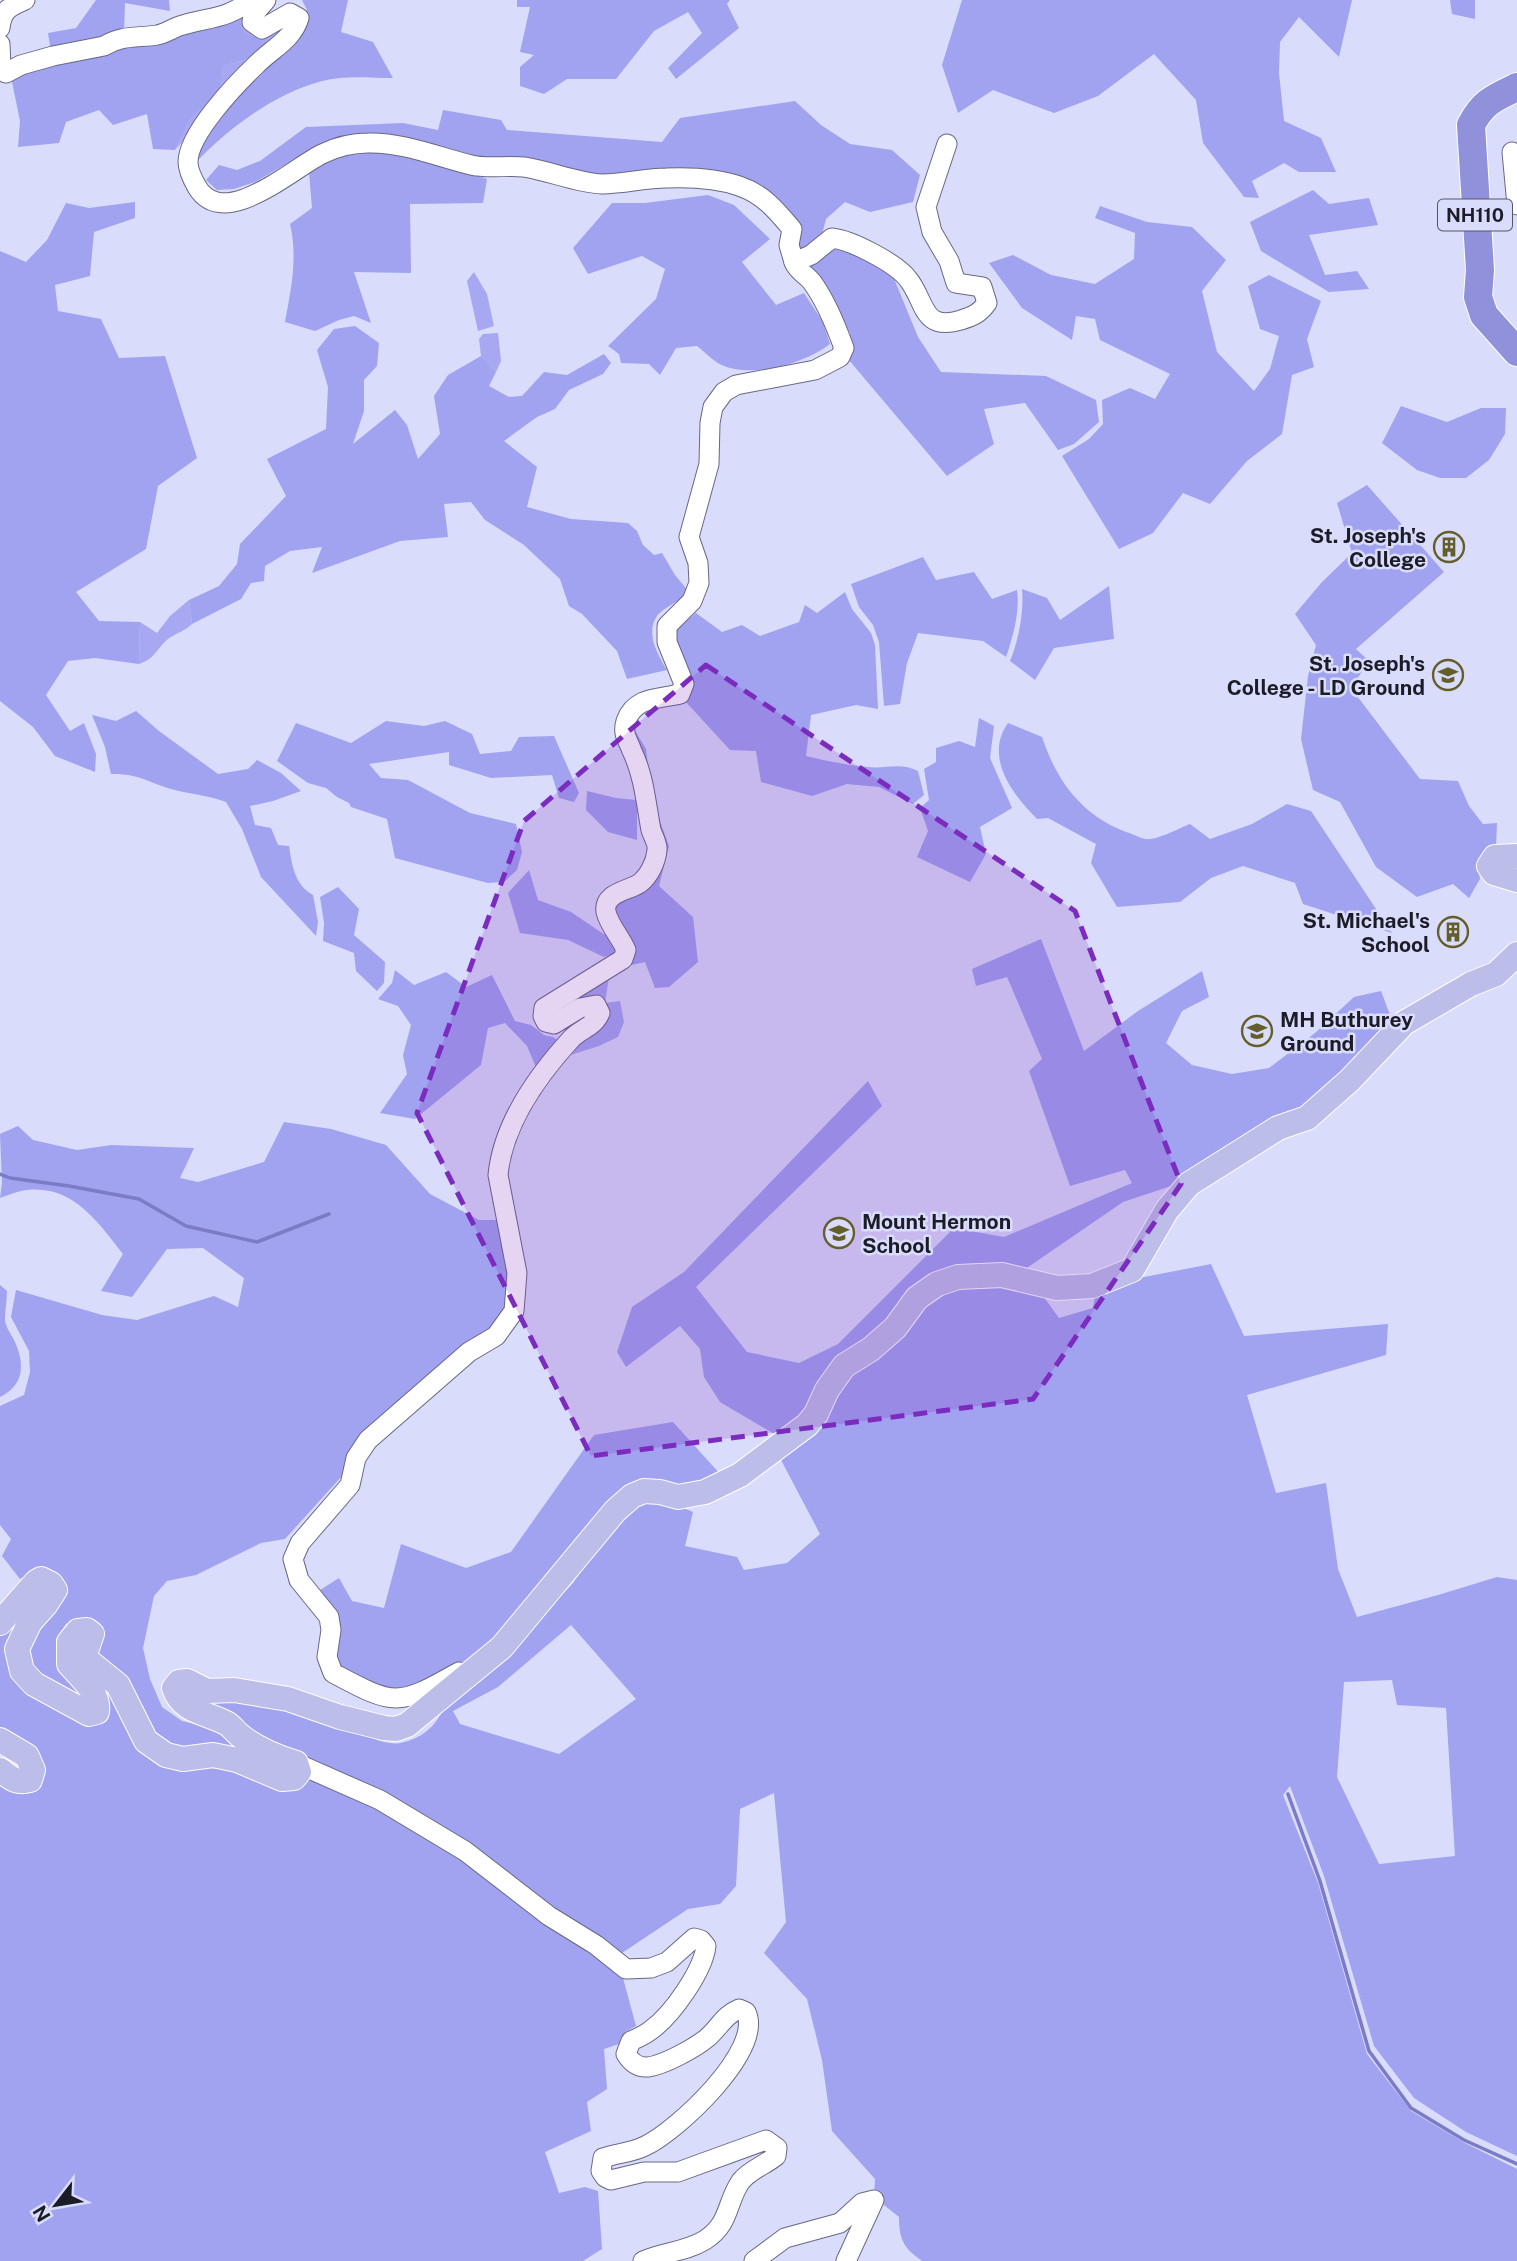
<svg xmlns="http://www.w3.org/2000/svg" width="1517" height="2261" viewBox="0 0 1517 2261" font-family="'Public Sans',sans-serif">
<rect width="100%" height="100%" fill="#dadcfb"/>
<g fill="#a7a8f1">
<polygon points="249,15 293,24 175,150 190,120 221,90 223,66 254,57 266,43 244,32 238,16"/>
<polygon points="474,272 487,294 494,326 478,331 467,281"/>
<polygon points="498,333 501,361 496,372 481,356 479,339 483,334"/>
<path d="M189,600l3,24c-7,7 -13,8 -21,13 -13,8 -14,21 -32,27l1,-42 17,11 13,-17z"/>
<polygon points="610,971 605,1003 620,1001 624,1022 618,1037 599,1046 567,1056 597,996 586,996 553,1018"/>
</g>
<g fill="#a1a2f0" fill-rule="evenodd">
<polygon points="96,0 169,0 170,11 125,3 124,34 51,52 48,33 76,28"/>
<path d="M302,0h46l-7,32 32,10 20,36c-23,0 -48,-3 -71,3 -48,13 -90,45 -124,79l2,-18 31,-39 73,-74 3,-19z"/>
<polygon points="517,0 730,0 727,4 739,28 676,79 668,68 702,33 688,12 654,31 616,79 567,79 544,94 520,86 520,67 534,55 520,52 530,7 517,7"/>
<polygon points="962,0 1352,0 1339,57 1299,17 1280,42 1279,73 1284,121 1321,138 1336,172 1299,172 1284,163 1252,181 1259,198 1244,197 1203,143 1196,100 1154,54 1098,96 1054,113 993,90 958,113 942,65"/>
<polygon points="1450,0 1475,0 1475,19 1452,14"/>
<polygon points="238,16 244,32 267,43 254,57 223,66 221,90 190,120 175,150 153,149 147,114 113,125 99,110 66,122 59,143 18,147 20,121 11,77 36,68 214,28"/>
<path d="M795,101l26,24 29,19 42,6 28,25 -7,27 -43,10 -25,-10 -19,17 -4,16 -24,19c-1,-35 -7,-48 -39,-67l-157,-10 -118,-17 -53,-16 -124,8 -52,30 -21,7 -17,1 -11,-10 13,-15 18,5 23,-9 46,-34 97,-4 35,7 5,-20 58,10 6,10 155,12 18,-24z"/>
<path d="M365,148l87,18 35,13 -4,24 -73,1 1,69 -57,-1 17,51 -17,-7 -15,4 -24,11 -30,-9c6,-32 13,-65 5,-98l22,-16 -3,-36 26,-17z"/>
<polygon points="1313,190 1329,204 1369,198 1378,225 1309,235 1325,275 1357,271 1369,289 1329,292 1261,251 1250,222"/>
<path d="M708,195l26,10 36,34 -28,23 34,43 28,-12 19,29 7,22c-24,19 -76,34 -106,22 -9,-3 -19,-14 -27,-20l-21,2 -16,27 -11,-11 -28,-1 -2,-9 -11,-8 48,-47 9,-30 -23,-13 -54,18 -15,-26 39,-45h33z"/>
<polygon points="135,202 135,218 94,232 90,276 55,285 58,311 101,319 119,358 165,356 197,458 158,486 146,549 76,592 99,621 140,622 139,664 95,658 68,661 46,695 70,731 84,723 96,754 95,772 55,756 33,727 0,701 0,251 26,262 47,240 66,203 89,208"/>
<polygon points="1100,206 1147,222 1192,227 1226,260 1202,291 1217,352 1254,391 1270,369 1279,336 1260,329 1248,286 1269,275 1321,301 1307,339 1314,367 1292,375 1282,434 1247,461 1210,504 1183,493 1153,533 1119,549 1062,456 1089,439 1103,424 1102,400 1130,388 1155,399 1170,374 1100,340 1095,319 1076,316 1072,340 1022,308 989,263 1013,255 1051,275 1095,284 1134,259 1135,233 1095,218"/>
<polygon points="837,248 850,249 893,276 918,337 941,372 1046,376 1096,400 1099,422 1074,444 1058,450 1025,403 984,409 994,444 947,476 848,359 850,333 838,312 803,267"/>
<path d="M355,326l24,17 -2,23 -13,14v31l-11,33 42,-34 12,15 11,34 22,-25 -6,-38 14,-21 33,-19 15,16 -7,14 20,11 13,-1 22,-24 23,3 37,-21 7,9 -8,11 -34,16 -14,19 -18,8 -33,24 33,26 -10,40 44,12 57,4 9,8 6,14 11,10 8,-2 13,22 15,18c-8,6 -28,16 -33,23 -12,17 1,39 10,54l-40,9 -10,-28 -35,-37 -13,-8 -9,-27 -36,-34 -39,-25 -14,-18 -27,2 4,33 -48,4 -88,32 10,-26 -32,4 -25,15 -1,15 -13,2 -10,16 -49,25 -3,-24 30,-14 18,-22 3,-20 46,-48 -19,-37 59,-30 2,-42 -11,-37 17,-21z"/>
<polygon points="1401,406 1447,422 1481,408 1506,408 1505,434 1489,460 1466,478 1440,478 1417,470 1382,443"/>
<polygon points="1367,485 1444,572 1356,649 1369,661 1351,688 1420,779 1458,781 1469,806 1483,824 1497,823 1496,848 1484,850 1478,864 1480,879 1469,898 1453,884 1417,897 1376,867 1340,802 1313,790 1301,739 1308,676 1316,645 1295,614 1322,582 1352,553 1337,503"/>
<path d="M923,557l13,23 38,-8 18,27 25,-9c3,21 -4,47 -11,67l-23,-16 -65,-8 -11,30 -7,41 -16,2 -5,-64 -6,-17 -14,-18 -8,-23z"/>
<path d="M1109,586l5,53 -60,9 -19,32 -25,-19c9,-22 14,-49 12,-72l25,9 13,22z"/>
<path d="M845,592l7,17 19,24 4,12 3,64 -22,-4 -45,10 -5,41c21,5 40,9 62,11 18,2 33,-5 50,4l6,24 -11,9 -34,-17 -32,-3 -35,12 -51,-14 -5,-31 -26,-1 -45,-49 -15,-57 5,-13 21,-18 26,19 20,-7 18,11 39,-14 6,-17 12,8z"/>
<path d="M136,711l23,20 59,43 30,-5 9,-9 24,13 20,18 -28,10 -23,5 5,19 16,3 7,17 11,1c3,20 6,39 24,49l5,27 -2,14 -55,-59 -19,-48 -16,-27c-18,-7 -37,-8 -55,-13 -23,-7 -34,-16 -60,-15l-6,-27 -13,-32 24,6z"/>
<polygon points="979,718 994,726 990,758 1012,808 980,827 986,854 970,882 917,857 928,831 920,808 929,800 924,769 936,762 936,748 959,741 975,747"/>
<polygon points="386,721 424,726 445,721 472,734 480,754 511,751 519,737 554,736 579,793 574,802 559,798 552,775 491,778 449,765 449,752 369,764 381,778 408,780 470,813 516,824 522,852 517,870 504,882 488,883 395,858 387,819 351,807 349,803 337,797 326,788 308,783 277,761 296,723 351,743"/>
<path d="M1008,723l34,14c15,45 41,80 87,96 6,2 15,7 20,6 10,0 31,-11 41,-15l20,15 42,-15 35,-20 24,7 81,122 -89,-29 -8,-21 -52,-17 -32,12 -31,24 -63,5 -26,-44 5,-19 -48,-26 -11,1c-25,-25 -53,-62 -29,-96z"/>
<polygon points="633,727 646,749 652,799 669,846 659,886 693,917 698,962 669,987 655,988 645,962 622,967 615,906 654,877"/>
<polygon points="587,791 616,798 637,800 637,840 608,832 586,810"/>
<polygon points="529,870 538,900 571,912 614,941 616,953 604,957 568,940 520,933 508,893"/>
<polygon points="338,887 359,909 354,935 385,962 384,983 377,991 356,971 354,953 323,941 324,923 320,897"/>
<polygon points="1041,939 1084,1051 1138,1011 1202,971 1209,997 1182,1011 1166,1043 1192,1065 1232,1074 1269,1068 1315,1033 1354,997 1381,991 1393,1023 1302,1112 1180,1183 1123,1202 1021,1272 957,1273 807,1415 776,1435 720,1402 704,1377 700,1349 680,1326 626,1367 617,1352 632,1307 684,1272 868,1081 882,1106 696,1287 747,1352 799,1363 838,1344 954,1228 1004,1237 1132,1183 1125,1170 1070,1186 1029,1071 1042,1059 1007,977 976,986 972,969"/>
<polygon points="395,970 414,985 446,972 466,987 492,975 515,1021 531,1025 544,1035 553,1037 561,1042 538,1072 527,1046 505,1023 488,1028 481,1065 415,1119 380,1113 407,1074 403,1055 411,1025 398,1006 378,999 392,983"/>
<path d="M284,1122l47,7 55,16 44,49 49,26h23l8,53 -5,37 -12,21 -144,126 -7,19 -57,63 -24,4 -65,32 -29,6 -13,15 -11,52 7,31 12,28 20,14 34,8 33,18 -75,1 -17,-9 -60,-79 -20,-41 -11,5 -10,15 1,18 32,50 -47,-26 -18,-23 15,-88 -19,9 -18,-23 9,-17 -11,-14v-119l24,-11 6,-23 -1,-21 -18,-34 5,-27 86,25 35,5 77,-24 24,11 6,-29 -41,-30 -36,1 -35,48 -31,-6 22,-37c-26,-33 -50,-69 -96,-64 -9,1 -19,5 -27,8l2,-15 -2,-49 18,-8 15,14 44,10 34,-5 83,3 -14,30 18,4 66,-20z"/>
<path d="M1211,1264l33,72 144,-12 -2,31 -139,40 29,98 50,-10 12,86 19,48 81,-22 59,-18 20,3v576l-51,-24 -52,-34 -40,-52 -50,-170 -34,-90 -7,9 35,88 49,171 44,57 54,32 52,26v92h-595c-18,-13 -23,-21 -23,-44l-25,-20 1,-18 -43,-48 -10,-71 -15,-61 -43,-46 22,-31 -12,-129 -34,16 -4,77 -16,18 -32,5 -69,46 -153,-107 -276,-142 15,-11c50,9 102,15 148,35 13,5 33,16 47,13 21,-4 36,-16 44,-36l86,-79 43,-45 21,-32 46,-50 21,-2 32,13 -8,34 52,11 7,13 43,-7 33,-29 -39,-74 53,-70 105,-99 28,-7 46,1 28,8 18,25 34,-10 3,-18 38,-11zM571,1625l65,74 -77,55 -99,-30 -7,-13 45,-24zM1392,1680l5,25 49,3 9,148 -76,8 -42,-87 7,-95z"/>
<path d="M0,1285l7,6c0,9 -2,19 -2,28 0,7 6,15 9,21 11,23 11,45 -14,57z"/>
<polygon points="673,1422 721,1475 675,1490 652,1479 632,1482 607,1504 571,1544 518,1615 479,1654 410,1692 388,1695 337,1668 333,1654 340,1622 320,1590 339,1578 352,1601 384,1608 401,1544 466,1568 511,1552 594,1435"/>
<polygon points="28,1599 10,1654 84,1717 95,1689 108,1685 128,1723 207,1764 305,1777 379,1805 461,1856 623,1978 636,2026 625,2032 619,2044 604,2049 607,2089 587,2102 591,2131 545,2152 559,2193 585,2187 598,2191 602,2249 583,2261 0,2261 0,1776 36,1779 0,1734 0,1630"/>
</g>
<g fill="none" stroke-linecap="round" stroke-linejoin="round">
<g stroke="#7c7bc6" stroke-width="3.5">
<polyline points="0,1174 10,1178 69,1186 139,1199 186,1226 257,1242 329,1214"/>
<polyline points="1288,1794 1320,1881 1369,2051 1411,2108 1464,2140 1517,2164"/>
</g>
<g stroke="#676883" stroke-width="21">
<g id="minor">
<path d="M266,0l-13,15 -1,7 10,7 28,-16 9,5c-6,21 -27,31 -42,46 -21,20 -69,70 -69,98 0,8 5,18 9,25 27,45 96,-19 125,-33 14,-7 30,-11 46,-11 35,-1 70,14 103,22 18,4 36,0 53,2 26,4 53,16 78,17 22,0 43,-6 64,-6 24,-1 50,0 73,8 24,8 37,24 53,43l-3,16 5,17"/>
<path d="M0,28c2,-18 9,-21 25,-28"/>
<path d="M0,44l1,23 5,6 15,-8 32,-9 51,-10c17,-11 34,-8 53,-11 10,-2 17,-8 26,-10 22,-7 49,-7 66,-25"/>
<polyline points="1512,152 1517,205"/>
<path d="M459,1672c-62,35 -64,34 -126,1l-6,-16 4,-27 -2,-13 -30,-37 -6,-21 7,-16 50,-58 6,-27 12,-18 101,-88 27,-16 18,-25 3,-38 -19,-98c5,-51 40,-100 74,-137 10,-10 22,-11 28,-25l-4,-8 -16,3 -26,16 -8,-2 -3,-6 1,-8 79,-49 3,-9c-5,-12 -17,-25 -20,-38 -3,-20 23,-21 34,-29 9,-7 16,-21 17,-33 1,-6 -4,-14 -6,-20 -5,-27 -7,-54 -19,-79 -4,-11 -10,-17 -6,-30 9,-25 34,-22 54,-27l4,-10 -17,-42v-16l25,-25 7,-18 -1,-20 -9,-26 20,-73 1,-41 3,-16 11,-15 12,-7 79,-15 25,-13 4,-9c-8,-22 -18,-47 -32,-66 -6,-8 -14,-10 -18,-20l17,-7 21,-17c19,2 64,25 76,41 18,22 13,53 53,41 12,-4 18,-6 26,-17l-5,-16 -26,-4 -7,-22 -17,-29 -6,-25 21,-63"/>
<path d="M296,1763l84,37 85,51 84,65 47,29 30,24 25,-1 16,-6 27,-24 7,2 5,6c-3,25 -34,69 -55,84 -6,5 -13,8 -20,11l-5,13c5,8 12,14 22,13 16,-2 47,-19 59,-29 12,-10 17,-23 32,-29l7,3c18,38 -69,119 -101,134 -14,7 -28,7 -42,12l-2,13 4,6 6,3 33,-8h34l88,-32 11,8 -1,8c-11,9 -26,14 -35,25 -15,21 -10,42 -36,59 -19,12 -43,12 -62,21"/>
<polyline points="754,2261 785,2238 840,2223 862,2203 874,2200 846,2261"/>
</g>
</g>
<g stroke="#fff" stroke-width="26">
<g id="major">
<polyline points="1517,856 1495,857 1489,866 1494,873 1517,880"/>
<path d="M0,1623l36,-41 5,-3 10,5 4,6 -9,14 -16,18 -13,27 5,22 12,13 55,30 8,-2c3,-19 -16,-34 -28,-48v-22l9,-11 9,-1 5,4 -7,20 1,5 32,26 28,56 20,14 17,4 30,-4 24,5 45,19 12,-1 5,-6 -3,-9c-19,-6 -38,-13 -54,-26 -6,-4 -10,-11 -16,-14 -21,-11 -44,-11 -52,-35l5,-6 8,-1 20,10 27,-1 54,9 52,18 44,11 12,1 11,-4 95,-78 113,-136 17,-15 12,-5 16,1 18,5 27,-5 35,-17 67,-50 9,-11 11,-24 17,-24 27,-17 24,-21 22,-30 20,-14 21,-7 44,-2 55,13 35,-2 40,-16 35,-60 22,-26 89,-56 29,-10 43,-38 54,-57 67,-39 25,-10 21,-20"/>
<path d="M0,1740l27,16 6,14 -3,10c-14,4 -19,-2 -30,-10"/>
</g>
</g>
<g stroke="#fff" stroke-width="30">
<path id="highway" d="M1517,87c-23,11 -34,15 -46,38l9,145 -2,27 6,18 33,37"/>
</g>
<use href="#minor" stroke="#fff" stroke-width="19"/>
<use href="#major" stroke="#bdbde9" stroke-width="24"/>
<use href="#highway" stroke="#9191db" stroke-width="28"/>
</g>
<path fill="#7b2cbf" fill-opacity="0.2" stroke="#7b2cbf" stroke-width="5" stroke-dasharray="14 9" stroke-linejoin="round" d="M706,665l369,246 106,273 -148,215 -442,57 -174,-343 107,-292z"/>
<defs>
<g id="building-ring" transform="scale(1.575)"><circle r="9.5" fill="#dadcfb" stroke="#635e2a" stroke-width="1.5"/><path d="M-4-6H4V6H1V3H-1V6H-4ZM-2.5-4.3h1.7v1.8h-1.7ZM.8-4.3h1.7v1.8H.8ZM-2.5-1h1.7V.8h-1.7ZM.8-1h1.7V.8H.8Z" fill="#635e2a"/></g>
<g id="school-ring" transform="scale(1.575)"><circle r="9.5" fill="#dadcfb" stroke="#635e2a" stroke-width="1.5"/><path d="M0-5L7-2L0 1L-7-2ZM-4 1L0 2.5L4 1V4Q0 6-4 4Z" fill="#635e2a"/></g>
</defs>
<g fill-rule="evenodd">
<use href="#building-ring" x="1449" y="547"/>
<use href="#school-ring" x="1448" y="675"/>
<use href="#building-ring" x="1453" y="932"/>
<use href="#school-ring" x="1257" y="1031"/>
<use href="#school-ring" x="839" y="1233"/>
</g>
<g text-anchor="middle" dominant-baseline="central" stroke-width="5" stroke-linejoin="round" paint-order="stroke">
<rect fill="#dadcfb" stroke="#545667" stroke-width="2" x="1438" y="199.5" width="74" height="31" rx="5"/>
<g font-size="19" font-weight="bold" fill="#1b1c27">
<text x="1475" y="215">NH110</text>
</g>
<g font-size="21" font-weight="bold" fill="#1b1c27" stroke="#dadcfb" text-anchor="end">
<text x="1426" y="535">St. Joseph's<tspan x="1426" dy="24">College</tspan></text>
<text x="1425" y="663">St. Joseph's<tspan x="1425" dy="24">College - LD Ground</tspan></text>
<text x="1430" y="920">St. Michael's<tspan x="1430" dy="24">School</tspan></text>
<text x="1280" y="1019" text-anchor="start">MH Buthurey<tspan x="1280" dy="24">Ground</tspan></text>
<text x="862" y="1221" text-anchor="start">Mount Hermon<tspan x="862" dy="24">School</tspan></text>
</g>
</g>
<g transform="translate(56 2205) rotate(239)" stroke="#dadcfb" stroke-width="5" paint-order="stroke">
<path d="M0-5L12 26L0 18L-12 26Z" fill="#1b1c27"/>
<text y="-10" font-size="19" font-weight="bold" text-anchor="middle" fill="#1b1c27">N</text>
</g>
</svg>
